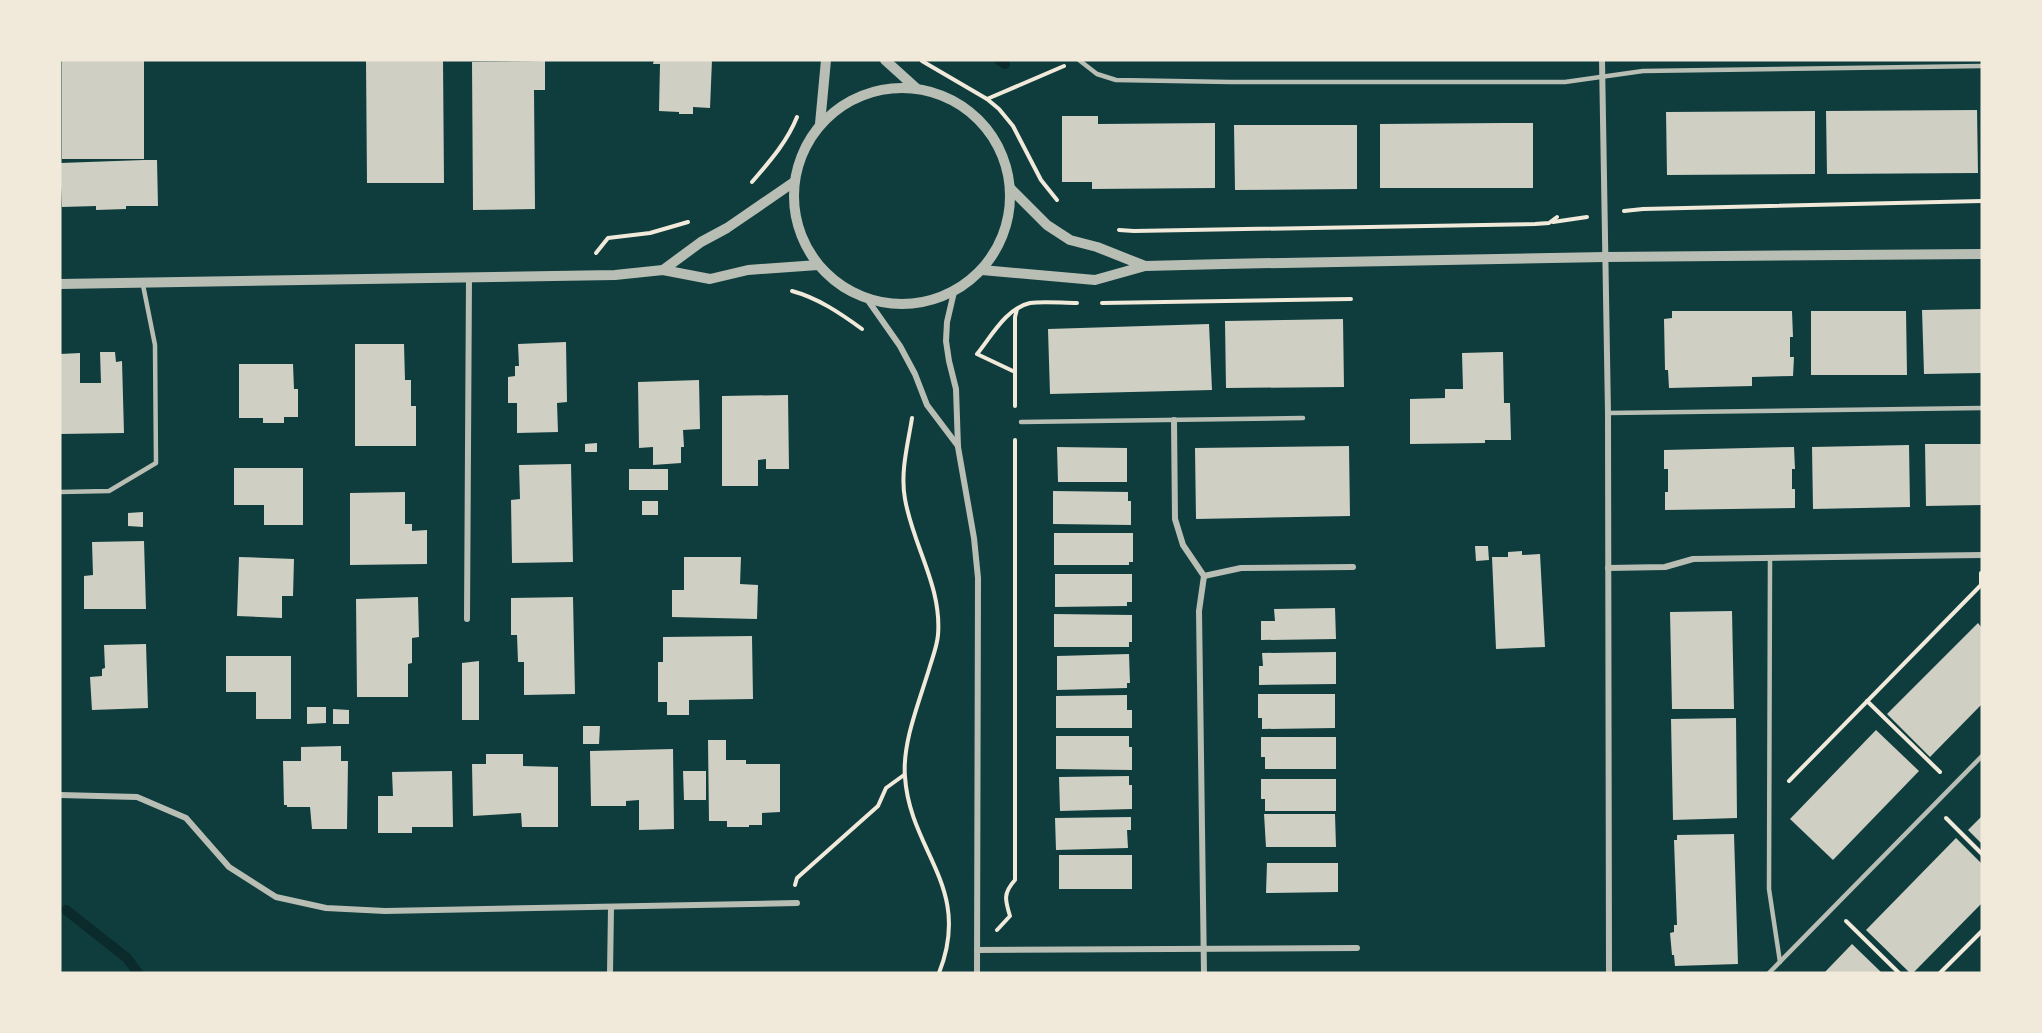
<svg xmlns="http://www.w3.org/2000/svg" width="2042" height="1033" viewBox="0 0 2042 1033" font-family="Signika,sans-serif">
<rect width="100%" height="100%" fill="#0f3d3e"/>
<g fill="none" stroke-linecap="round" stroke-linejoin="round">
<g stroke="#0a2a2b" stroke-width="10">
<polyline points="999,60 1005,64"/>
<polyline points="66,910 127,958 138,973"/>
</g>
</g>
<g fill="#cfcfc3">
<rect x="62" y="60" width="82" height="99"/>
<polygon points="443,60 444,183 367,183 366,61"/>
<polygon points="654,60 712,60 710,108 693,107 693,114 679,114 679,112 659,111 660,64 653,64"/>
<polygon points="545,61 545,90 534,90 535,209 473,210 472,62"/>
<polygon points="1977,110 1978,173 1827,174 1826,111"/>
<polygon points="1815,111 1815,174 1667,175 1666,112"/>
<polygon points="1062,116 1098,116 1098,124 1215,123 1215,188 1092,189 1092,182 1062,182"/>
<polygon points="1502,123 1533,123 1533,188 1380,188 1380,124"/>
<polygon points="1234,125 1357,125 1357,189 1235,190"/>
<polygon points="144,160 157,160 158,206 126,206 126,209 96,210 96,206 62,207 60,163"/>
<polygon points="1982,309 1982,373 1924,374 1922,310"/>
<polygon points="1672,311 1792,311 1793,337 1790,337 1790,357 1794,357 1793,376 1752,377 1752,386 1669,388 1668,370 1665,370 1664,319 1672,318"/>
<polygon points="1811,311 1906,311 1907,375 1811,375"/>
<polygon points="1343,319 1344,387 1226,388 1225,321"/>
<polygon points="1209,324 1212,390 1050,394 1048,329"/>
<polygon points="566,342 567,402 557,403 558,432 517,433 517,403 508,403 508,377 515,376 515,366 519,366 518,344"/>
<polygon points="355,344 404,344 405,380 411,380 411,406 416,406 416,446 355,446"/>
<polygon points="100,352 115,352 116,362 122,361 124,433 60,434 60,354 80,353 80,383 101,383"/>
<polygon points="1499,352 1503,352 1504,403 1510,403 1511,440 1485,440 1485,443 1410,444 1410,399 1445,398 1445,389 1463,389 1462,353"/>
<polygon points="239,364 293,364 294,389 298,389 298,417 284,417 284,423 263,423 263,418 239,418"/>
<polygon points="699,380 700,429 683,430 684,447 681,447 681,463 653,465 653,447 639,448 638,382"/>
<polygon points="788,395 789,469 766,469 766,459 758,460 758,486 722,486 722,396"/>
<polygon points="597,443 597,452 585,452 585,444"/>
<polygon points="1925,444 1982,444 1982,505 1926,506"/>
<polygon points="1909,445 1910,507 1813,509 1812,447"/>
<polygon points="1349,446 1350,516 1196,519 1195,448"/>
<polygon points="1057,447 1127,448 1127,482 1058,482"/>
<polygon points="1794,447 1795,469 1792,469 1792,489 1795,489 1795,508 1665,510 1665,492 1668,492 1668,469 1664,469 1664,450"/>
<polygon points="571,464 573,562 512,563 511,500 520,499 519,465"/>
<polygon points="234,468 303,468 303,525 264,525 264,505 234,505"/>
<rect x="629" y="469" width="39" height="21"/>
<polygon points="1053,491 1128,492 1128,501 1131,501 1131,525 1053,524"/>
<polygon points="405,492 405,524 412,524 412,531 427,530 427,564 350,565 350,493"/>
<rect x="642" y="501" width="16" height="14"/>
<polygon points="143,512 143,527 128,526 128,513"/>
<polygon points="1054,533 1133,533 1133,562 1129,562 1129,565 1054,565"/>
<polygon points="144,541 146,609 84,609 84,576 93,575 92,542"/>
<polygon points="1475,546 1488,546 1489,560 1476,561"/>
<polygon points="1522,551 1522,555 1540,554 1545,647 1496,649 1492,557 1508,557 1508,552"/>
<polygon points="239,557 294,559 293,596 282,596 282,618 237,616"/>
<polygon points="684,557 741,557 740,584 758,585 757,619 672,617 672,590 684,590"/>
<polygon points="1055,574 1132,574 1132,602 1127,602 1127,606 1055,607"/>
<polygon points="418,597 419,637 412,638 412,663 408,664 408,697 357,697 356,599"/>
<polygon points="573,597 575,694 524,695 524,662 518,662 517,635 511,635 511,598"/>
<polygon points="1335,608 1336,639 1261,640 1261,621 1275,621 1274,609"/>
<polygon points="1732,611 1734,709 1672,709 1670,612"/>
<polygon points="1054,614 1132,615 1132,642 1129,642 1129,647 1054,647"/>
<polygon points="1978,623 1982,628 1982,704 1930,757 1887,714"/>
<polygon points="752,636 753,699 689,700 689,715 667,715 667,702 658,702 658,662 663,662 663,637"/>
<polygon points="146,644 148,708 92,710 90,677 102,676 102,669 105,668 104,645"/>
<polygon points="1336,652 1336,684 1259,685 1259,666 1263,666 1262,653"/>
<polygon points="1129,654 1130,683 1127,683 1127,688 1057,690 1057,656"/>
<polygon points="226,656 291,656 291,719 256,719 256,692 226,692"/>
<polygon points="479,661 479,720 462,720 462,663"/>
<polygon points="1258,694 1335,694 1335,728 1262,729 1262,718 1258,718"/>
<polygon points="1127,695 1127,710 1132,710 1132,728 1056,728 1056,696"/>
<polygon points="307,707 326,707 326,723 307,724"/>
<polygon points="333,709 349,710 349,724 333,724"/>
<polygon points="1736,718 1737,818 1673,820 1671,719"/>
<polygon points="583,726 600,726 599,744 583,744"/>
<polygon points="1876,730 1919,771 1833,860 1790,819"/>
<polygon points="1056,736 1129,736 1129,747 1132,747 1132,770 1056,769"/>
<polygon points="1261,737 1336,737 1336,769 1265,769 1265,757 1261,757"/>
<polygon points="708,740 726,740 726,760 746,760 746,764 780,764 780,812 762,813 762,825 749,825 749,827 727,827 727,821 709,821"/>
<polygon points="341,746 341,761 348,761 347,829 312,829 310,807 287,807 287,805 284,805 283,761 301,761 301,747"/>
<polygon points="673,749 674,829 639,830 639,800 626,801 626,806 591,806 590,751"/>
<polygon points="486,754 523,754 523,766 558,767 558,827 522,827 521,813 473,816 472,764 486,764"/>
<polygon points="452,771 453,827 412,827 412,833 378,833 378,796 393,796 392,772"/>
<polygon points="683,771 706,771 706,800 684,800"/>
<polygon points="1129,776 1129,785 1132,785 1132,809 1060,811 1059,777"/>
<polygon points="1261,779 1336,779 1336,811 1265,811 1265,799 1261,799"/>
<polygon points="1264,814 1335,814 1336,847 1266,847"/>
<polygon points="1982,816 1982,844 1968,830"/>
<polygon points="1131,817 1131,830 1127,830 1128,848 1056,850 1055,818"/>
<polygon points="1734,834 1738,964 1675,966 1674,955 1672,955 1670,933 1674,932 1674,925 1677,925 1674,840 1677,840 1677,835"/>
<polygon points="1956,838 1982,864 1982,903 1913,973 1910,973 1866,930"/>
<rect x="1059" y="855" width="73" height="34"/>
<polygon points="1267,863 1338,863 1338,892 1266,893"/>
<polygon points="1852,944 1882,973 1824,973"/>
</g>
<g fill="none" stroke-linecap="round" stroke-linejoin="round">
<g stroke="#f1e9da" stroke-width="4">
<polyline points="922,61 987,99 999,109 1013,126 1041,180 1057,200"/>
<polyline points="987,99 1064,66"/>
<path d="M752,182c18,-21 35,-40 45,-65"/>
<polyline points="1624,211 1643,209 1982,201"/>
<polyline points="1553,222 1587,217"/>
<polyline points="1119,230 1134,231 1535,224 1549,223 1557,217"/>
<polyline points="596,253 608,238 650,233 688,222"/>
<path d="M792,291c26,7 48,22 70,38"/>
<polyline points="1102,303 1351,299"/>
<path d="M1015,372l-38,-18c14,-17 29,-46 53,-51 14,-2 32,0 47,0"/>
<polyline points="1015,406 1015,317 1017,309"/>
<path d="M912,418c-4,26 -12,54 -7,81 8,47 37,87 33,136 -1,11 -5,21 -8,31 -10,34 -28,76 -25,111 5,75 68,110 34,196"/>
<polyline points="1867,701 1940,772"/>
<polyline points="1789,781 1981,585 1981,573"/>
<polyline points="1946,818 1982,854"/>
<polyline points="795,885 797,878 878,806 886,788 904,775"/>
<polyline points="1846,921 1899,973"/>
<path d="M997,930l13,-14c-5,-16 -7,-23 5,-36v-440"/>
<polyline points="1940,973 1982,931"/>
</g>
<g stroke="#b8beb3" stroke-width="4.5">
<polyline points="1079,60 1097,74 1116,80 1230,82 1565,82 1643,71 1982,66"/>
<polyline points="1608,413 1982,408"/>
<polyline points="1021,422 1303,418"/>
<polyline points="60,492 109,491 156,463 155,345 143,285"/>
<polyline points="1770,559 1769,889 1780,962"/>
<polyline points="1769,973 1982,756"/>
</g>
<g stroke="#b8beb3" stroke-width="6">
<polyline points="1602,60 1608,413 1609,973"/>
<polyline points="954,292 947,322 946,341 949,361 956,389 958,447 974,538 978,578 977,973"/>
<polyline points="867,299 900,346 915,374 927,405 958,446"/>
<polyline points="1174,420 1175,519 1183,545 1204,576 1199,611 1204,973"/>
<polyline points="1608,568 1665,567 1693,559 1982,555"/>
<polyline points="1204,576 1241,568 1353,567"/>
<polyline points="467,619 469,277"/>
<polyline points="60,795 137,797 186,818 229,867 276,897 326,908 385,911 797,903"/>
<polyline points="977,950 1357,948"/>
<polyline points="610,973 611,908"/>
</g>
<g stroke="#b8beb3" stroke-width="10">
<polyline points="885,60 916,88"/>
<circle cx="902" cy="196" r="108"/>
<polyline points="820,124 826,60"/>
<polyline points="1010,188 1047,225 1070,240 1097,247 1145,266"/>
<polyline points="663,270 701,242 727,228 794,182"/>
<polyline points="982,270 1095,280 1145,266 1224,264 1605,257 1982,254"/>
<polyline points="60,284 615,275 663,270 710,279 748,270 818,265"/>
</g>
</g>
<rect width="2042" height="1033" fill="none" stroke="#f1e9da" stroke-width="123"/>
</svg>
